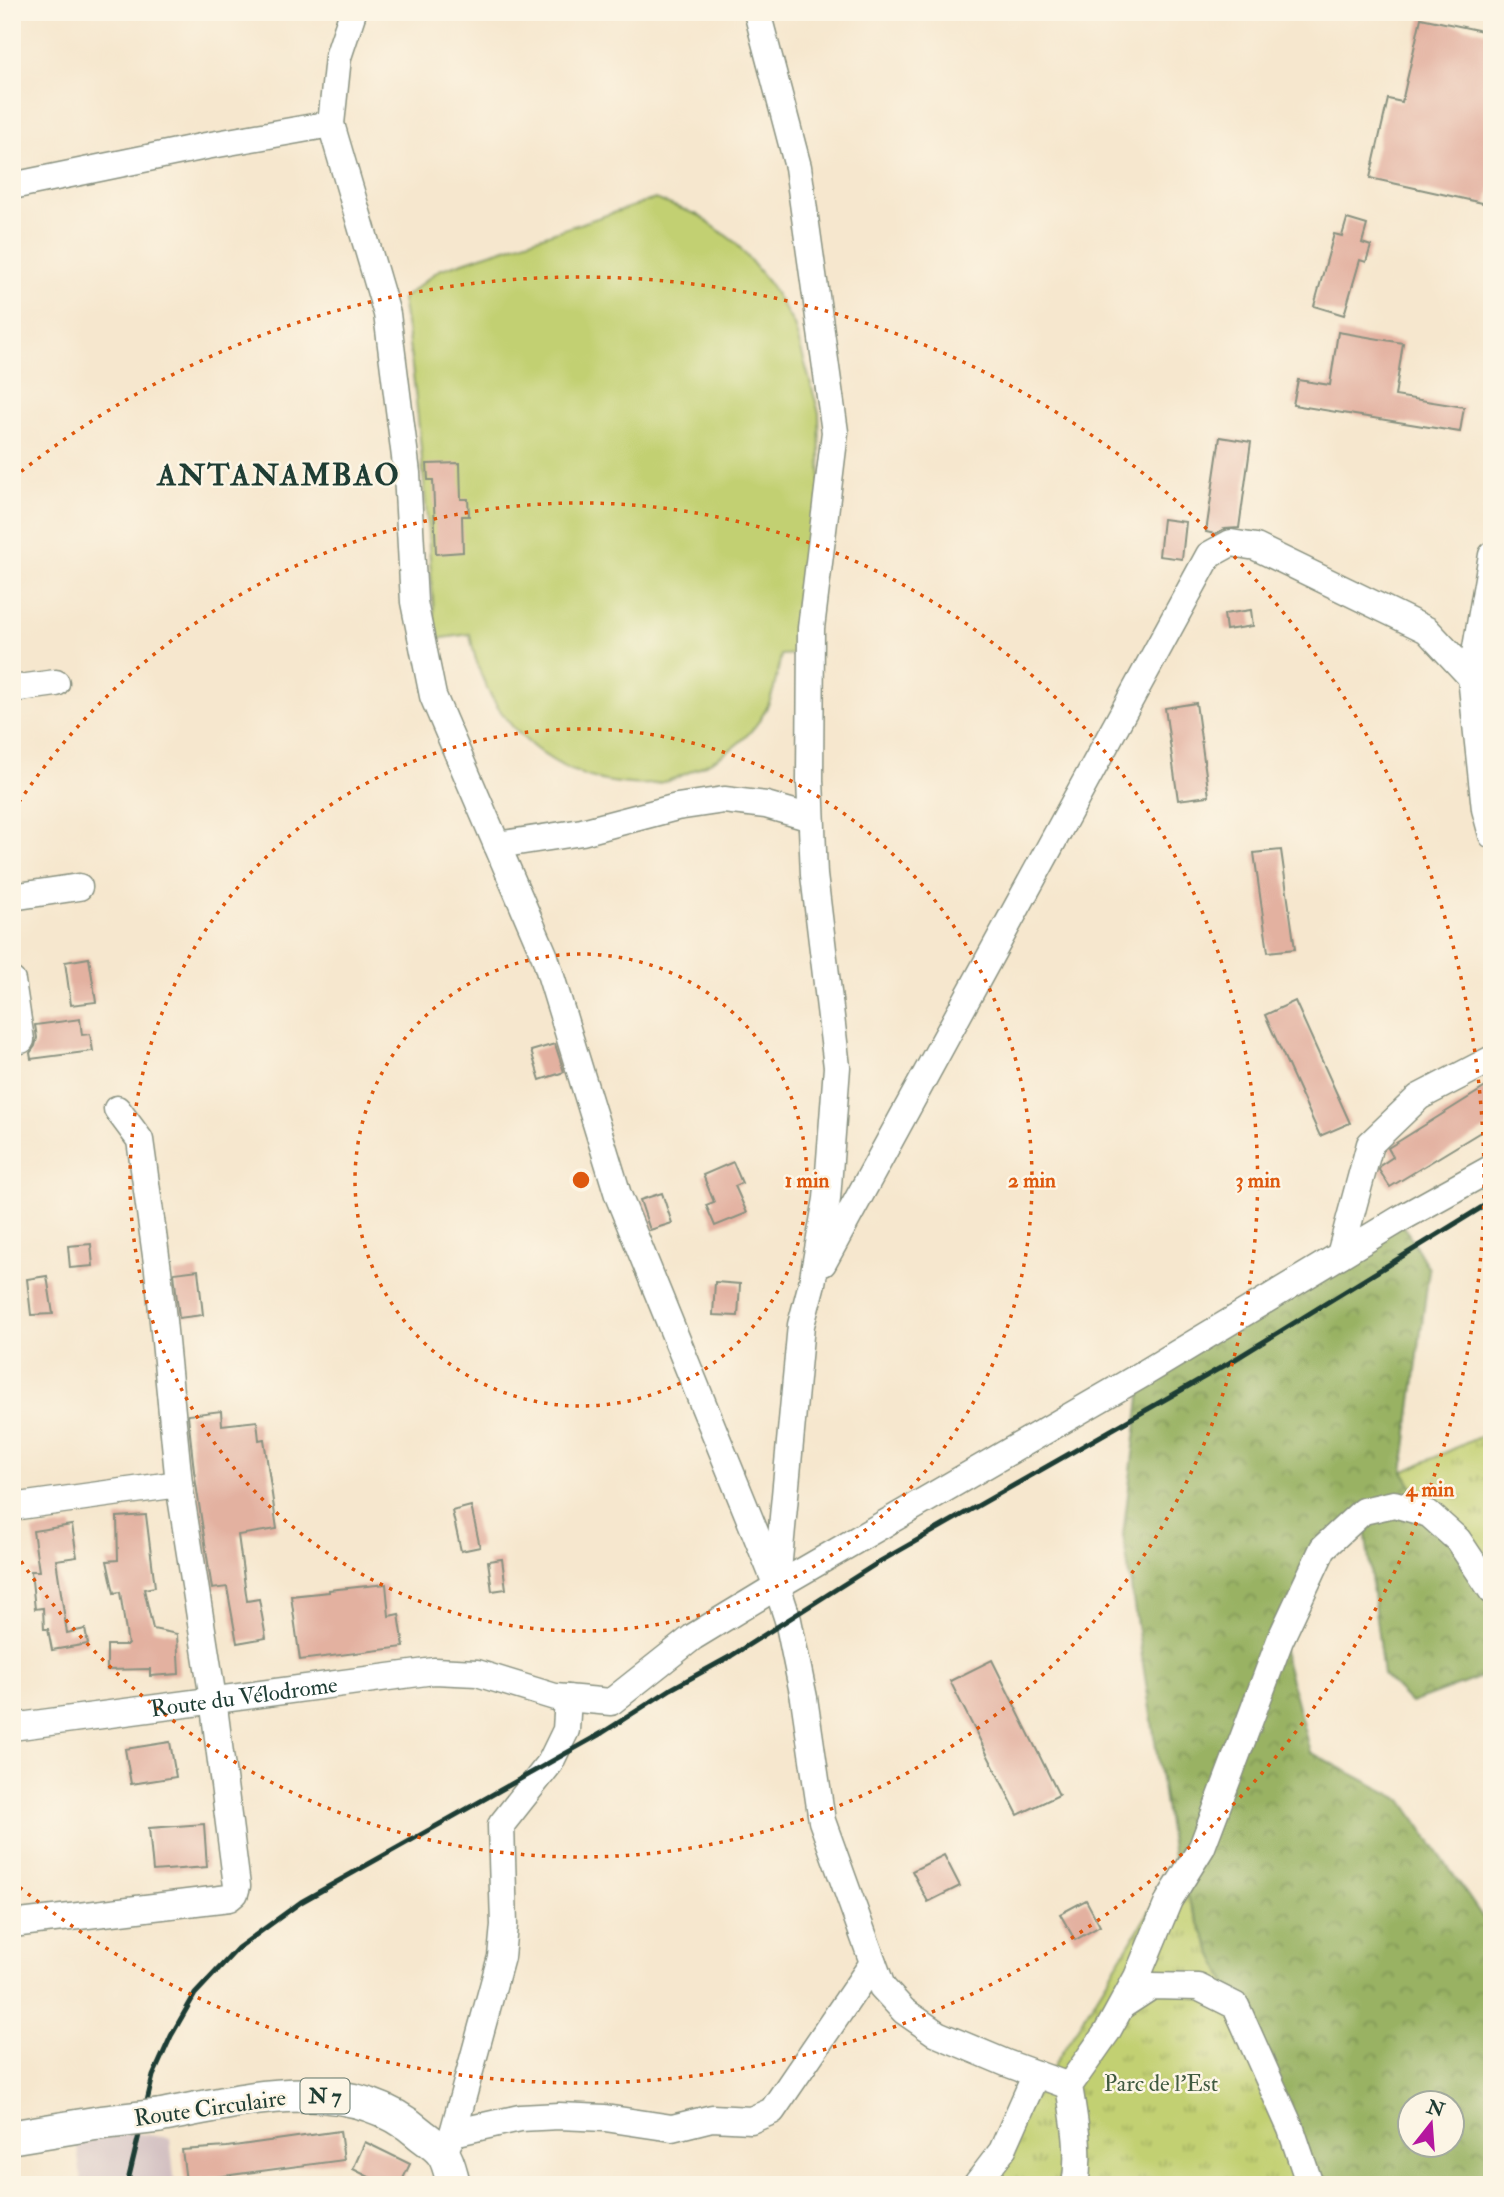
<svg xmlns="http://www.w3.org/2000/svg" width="1504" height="2197" viewBox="0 0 1504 2197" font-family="'IM FELL Double Pica',serif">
<defs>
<pattern id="grass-tufts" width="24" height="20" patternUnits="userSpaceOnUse" patternTransform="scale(1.75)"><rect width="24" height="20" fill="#c2d072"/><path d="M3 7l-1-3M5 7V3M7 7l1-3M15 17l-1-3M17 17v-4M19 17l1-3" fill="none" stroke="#9daa5e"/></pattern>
<pattern id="forest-crowns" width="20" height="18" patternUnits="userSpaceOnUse" patternTransform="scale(1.75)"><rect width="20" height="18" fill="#99b264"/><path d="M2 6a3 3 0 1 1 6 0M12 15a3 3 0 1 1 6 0" fill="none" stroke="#7c9253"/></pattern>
</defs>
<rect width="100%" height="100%" fill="#fcf5e5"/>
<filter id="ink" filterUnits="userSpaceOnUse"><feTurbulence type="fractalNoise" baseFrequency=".0143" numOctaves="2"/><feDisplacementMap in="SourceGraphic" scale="14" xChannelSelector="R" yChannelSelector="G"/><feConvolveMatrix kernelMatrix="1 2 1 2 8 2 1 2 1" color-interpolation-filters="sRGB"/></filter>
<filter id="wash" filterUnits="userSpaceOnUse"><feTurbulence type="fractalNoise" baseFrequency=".00686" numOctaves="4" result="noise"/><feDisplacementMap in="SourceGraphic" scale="28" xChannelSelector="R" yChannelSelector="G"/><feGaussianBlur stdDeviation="1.57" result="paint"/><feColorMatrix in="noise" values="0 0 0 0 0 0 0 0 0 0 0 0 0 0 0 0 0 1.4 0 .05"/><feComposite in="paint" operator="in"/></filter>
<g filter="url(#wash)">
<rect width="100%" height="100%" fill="#f6e7ce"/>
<polygon fill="#d2bfc1" points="128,2132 170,2138 175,2185 82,2185 76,2139"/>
<g fill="url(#grass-tufts)" stroke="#708653" stroke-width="2">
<polygon points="1492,1431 1492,1591 1429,1514 1403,1472"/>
<polygon points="1175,1870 1317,2185 980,2185"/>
</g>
<path fill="url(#forest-crowns)" stroke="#5c784c" stroke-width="2" fill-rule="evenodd" d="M1400,1219l29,50 -26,203 26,42 63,77v82l-81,30 -28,-28 -20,-163 -40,36 -43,92 30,112 92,48 90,131v254h-175l-142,-315 -52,-335 20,-161zM1410,2102h42v42h-42z"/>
<path fill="#c2d072" stroke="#708653" stroke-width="2" d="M655,199l43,16 38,28 33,40 25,42 25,88 2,80 -21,161 -19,1c-4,19 -7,40 -16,56 -13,25 -38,43 -63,55 -12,6 -26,13 -39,16 -18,5 -40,2 -58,-1 -73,-16 -123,-74 -135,-147l-34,5c-9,-114 -15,-228 -34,-340l37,-29z"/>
<g id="blocks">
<g fill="#e3b1a0">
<polygon points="1421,18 1492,33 1492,182 1487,204 1370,178 1388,99 1402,102"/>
<polygon points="1347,219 1367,225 1362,243 1371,246 1366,262 1360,260 1344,315 1314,306 1334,234 1342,236"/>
<polygon points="1338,332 1403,343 1395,396 1464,407 1460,432 1293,405 1298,380 1330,385"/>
<polygon points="1220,437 1251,442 1239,528 1224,529 1215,534 1206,532"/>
<polygon points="460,463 461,499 468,499 469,516 462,516 463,552 436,554 433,480 428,480 427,464"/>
<polygon points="1163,519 1186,522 1182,559 1159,556"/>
<polygon points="1251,610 1253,626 1226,630 1224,614"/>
<polygon points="1196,703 1209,796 1178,800 1165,708"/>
<polygon points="1281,850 1295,949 1268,952 1254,853"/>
<polygon points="89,958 96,1002 71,1005 65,962"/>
<polygon points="1295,1001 1350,1123 1320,1136 1265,1015"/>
<polygon points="80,1019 82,1035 90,1034 93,1051 31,1059 30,1053 35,1046 37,1038 35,1025"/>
<polygon points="555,1044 564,1072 540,1080 531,1051"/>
<polygon points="1492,1083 1492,1125 1390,1187 1379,1170 1381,1165 1393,1157 1388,1148"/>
<polygon points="733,1162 742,1183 735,1186 747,1213 715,1226 706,1205 714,1202 703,1175"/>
<polygon points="662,1193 672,1223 650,1230 640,1200"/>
<polygon points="91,1244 93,1266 70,1268 68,1246"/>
<polygon points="198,1270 203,1315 179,1318 174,1273"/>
<polygon points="47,1276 53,1314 31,1315 27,1279"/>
<polygon points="715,1282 740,1284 738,1316 713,1315"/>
<polygon points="221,1411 222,1425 257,1421 259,1440 264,1439 277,1529 238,1535 247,1601 259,1599 266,1638 237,1643 227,1587 212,1589 194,1471 188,1415"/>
<polygon points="471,1506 480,1547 461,1551 452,1511"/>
<polygon points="146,1515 155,1587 144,1589 153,1629 177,1634 179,1674 150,1676 150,1669 107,1670 107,1645 128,1645 120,1592 114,1593 107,1561 118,1560 117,1517"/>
<polygon points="72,1525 77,1557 56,1560 67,1633 85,1629 88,1644 52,1650 48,1629 44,1629 43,1608 35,1609 31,1571 39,1571 33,1531"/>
<polygon points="502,1559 506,1589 492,1591 488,1561"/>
<polygon points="386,1584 389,1616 399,1614 404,1647 300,1660 291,1596 329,1592 329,1590"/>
<polygon points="992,1660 1059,1795 1018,1815 950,1681"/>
<polygon points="170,1742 176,1777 131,1784 125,1749"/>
<polygon points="204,1824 207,1867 153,1871 149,1828"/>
<polygon points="944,1855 960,1886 928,1902 912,1871"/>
<polygon points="1086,1900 1100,1926 1075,1940 1060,1914"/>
<polygon points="340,2131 344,2160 186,2181 182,2150 227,2147"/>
<polygon points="365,2142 410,2164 400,2185 385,2185 353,2169"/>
</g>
</g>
</g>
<g filter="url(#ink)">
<use href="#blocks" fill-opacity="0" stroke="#8a9281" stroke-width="2"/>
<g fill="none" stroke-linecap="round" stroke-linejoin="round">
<g stroke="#8a9281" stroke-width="29">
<g id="minor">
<polyline points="353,12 338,57 331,124 387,314 407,473 414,602 433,696 545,957 618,1195 777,1586 788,1620 804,1698 822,1821 882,1987 904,2011 937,2034 1006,2063 1069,2086"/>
<polyline points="757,12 798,167 835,432 811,628 810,780 814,875 837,1067 827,1199 812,1283 801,1325 777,1581"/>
<polyline points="12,186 206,146 331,124"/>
<polyline points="1492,555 1471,677 1485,809 1492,835"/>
<polyline points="12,689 56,683"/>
<polyline points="497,845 582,832 677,807 724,800 766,805 811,818"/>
<polyline points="12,897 79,887"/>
<polyline points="12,981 21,1040"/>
<polyline points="1340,1255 1370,1144 1419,1097 1492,1059"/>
<polyline points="823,1263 1209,555 1231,543 1256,547 1427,630 1471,677"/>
<polyline points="12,1507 179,1484"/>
<path id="s1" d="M12,1727l422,-56 43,2 78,24 56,5 82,-65 84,-51 366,-212 257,-155 92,-51"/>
<polyline points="12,1924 229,1898 235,1893 237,1886 213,1699 179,1484 158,1270 140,1140 117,1109"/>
<polyline points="1123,2005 1152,1986 1198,1987 1236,2006 1291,2129 1310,2185"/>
<polyline points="453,2133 501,1957 504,1925 501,1825 550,1763 566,1730 568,1698"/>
<polyline points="443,2154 453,2133 520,2118 559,2116 605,2118 672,2128 712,2118 751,2120 772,2111 873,1963"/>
<polyline points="976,2185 1002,2151 1036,2074"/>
<path d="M1075,2185c6,-33 -1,-67 -6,-99l38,-54 30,-55 32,-77 33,-53 78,-207 43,-92 40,-37 31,-7 35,10 29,26 34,51"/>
</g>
</g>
<g stroke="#8a9281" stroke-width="36">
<g id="major">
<path d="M159,2116c84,-16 188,-45 260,17 7,6 19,13 24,21 6,8 8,22 11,31"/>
<polyline points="12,2137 98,2123"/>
</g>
</g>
<use href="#minor" stroke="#fff" stroke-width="26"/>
<use href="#major" stroke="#fff" stroke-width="33"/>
<polyline stroke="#1f3d34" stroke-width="5" points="127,2185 153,2076 171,2036 195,1994 238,1948 301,1902 602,1733 671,1689 731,1656 879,1562 1229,1363 1492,1201"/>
<g stroke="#8a9281" stroke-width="36" stroke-linecap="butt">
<polyline id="major-bridge" points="98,2123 159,2116"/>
</g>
<use href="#major-bridge" stroke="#fff" stroke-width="33"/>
</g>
</g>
<g fill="none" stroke="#de580e" stroke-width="3.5" stroke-dasharray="3.5 7">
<circle cx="581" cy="1180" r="226"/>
<circle cx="581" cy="1180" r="451"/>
<path d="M13 811A677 677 0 1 1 13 1549"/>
<path d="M13 478A903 903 0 1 1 13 1882"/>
</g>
<g text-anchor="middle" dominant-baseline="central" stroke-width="5" stroke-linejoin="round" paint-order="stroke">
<rect fill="#fcf5e5" stroke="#617469" stroke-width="2" x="300.5" y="2078.5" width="49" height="35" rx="5"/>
<g font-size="21" font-weight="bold" fill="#1f3d34">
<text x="325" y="2096">N 7</text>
</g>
<g font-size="23" fill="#1f3d34" stroke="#fcf5e5">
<text stroke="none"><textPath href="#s1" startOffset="234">Route du Vélodrome</textPath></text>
<text transform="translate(210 2108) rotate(-8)">Route Circulaire</text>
</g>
<g font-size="23" fill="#405a40" stroke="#fcf5e5">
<text x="1161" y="2083">Parc de l'Est</text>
</g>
<g font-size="30" font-weight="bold" letter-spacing="2" fill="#1f3d34" stroke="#fcf5e5">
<text x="279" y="475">ANTANAMBAO</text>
</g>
</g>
<circle cx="581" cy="1180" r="10" fill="#de580e" stroke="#fcf5e5" stroke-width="3.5"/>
<g font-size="21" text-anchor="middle" font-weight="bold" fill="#de580e" stroke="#fcf5e5" stroke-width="5" stroke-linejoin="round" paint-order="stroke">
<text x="807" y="1187">1 min</text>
<text x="1032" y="1187">2 min</text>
<text x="1258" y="1187">3 min</text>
<text x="1430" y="1496">4 min</text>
</g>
<rect width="1504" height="2197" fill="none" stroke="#fcf5e5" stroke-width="42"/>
<g transform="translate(1431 2124) rotate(17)"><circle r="33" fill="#fcf5e5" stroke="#a4ab9e" stroke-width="2"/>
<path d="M0-5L12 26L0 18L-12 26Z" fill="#b5179e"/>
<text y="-10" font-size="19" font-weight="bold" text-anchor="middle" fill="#1f3d34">N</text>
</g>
</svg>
